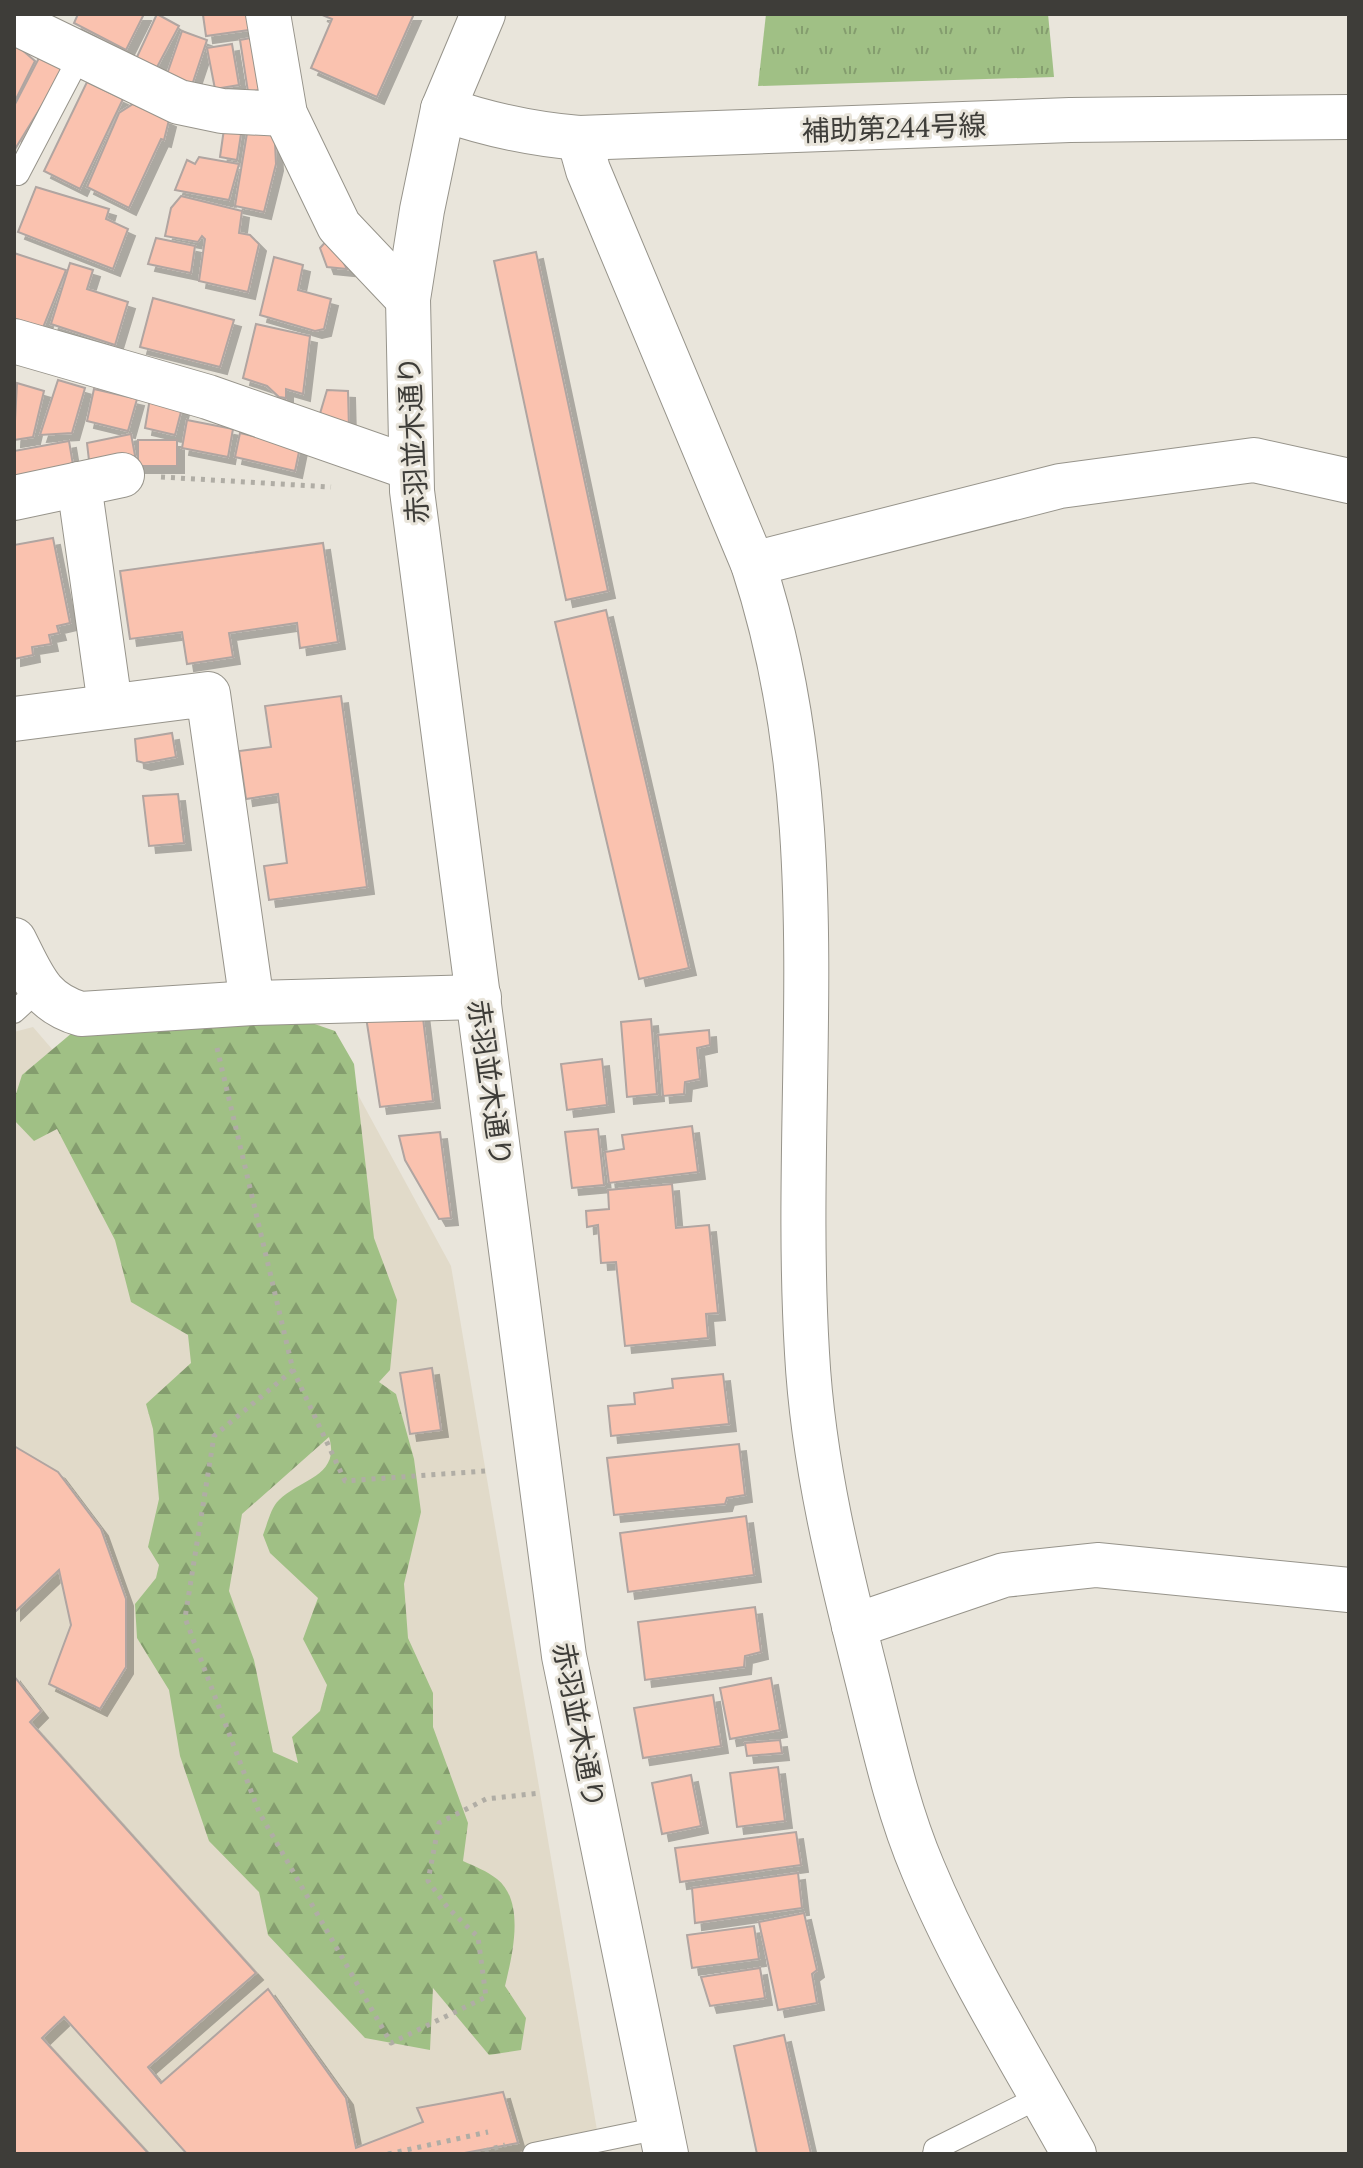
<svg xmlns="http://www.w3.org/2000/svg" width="1363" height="2168" viewBox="0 0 1363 2168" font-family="Lora,'Noto Sans JP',serif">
<defs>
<pattern id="grass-tufts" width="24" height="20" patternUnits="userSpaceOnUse" patternTransform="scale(2)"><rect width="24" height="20" fill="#a0c085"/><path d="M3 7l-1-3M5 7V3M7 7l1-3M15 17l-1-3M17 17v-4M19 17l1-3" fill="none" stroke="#849d6e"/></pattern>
<pattern id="forest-firs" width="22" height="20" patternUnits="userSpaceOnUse" patternTransform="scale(2)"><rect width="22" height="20" fill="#a0c085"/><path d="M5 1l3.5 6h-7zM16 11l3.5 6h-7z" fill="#849d6e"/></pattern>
<filter id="shadow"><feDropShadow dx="7" dy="7" stdDeviation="0" flood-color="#0004"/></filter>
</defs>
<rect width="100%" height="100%" fill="#e9e5db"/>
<polygon fill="#e1dac9" points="319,1023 451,1266 601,2154 14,2154 14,1032 33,1027 52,1049 102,1032"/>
<polygon fill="url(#grass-tufts)" points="766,14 1048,14 1054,77 758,86"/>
<path fill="url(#forest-firs)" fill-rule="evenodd" d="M294,1017l41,14 19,33 20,174 23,62 -7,70 -11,12 17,12 18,65 7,53 -17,72 4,54 25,55v34l35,96 -5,38c11,5 24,10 34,18 29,23 15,77 8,107l21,32 -5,32 -32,5 -56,-67 -3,62 -65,-12 -97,-103 -9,-43 -50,-51 -29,-85 -11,-66 -32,-52 -2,-34 21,-26 3,-13 -11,-18 11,-48 -6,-70 -7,-25 45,-41 -3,-28 -57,-33 -16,-62 -58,-111 -23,12 -20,-21 1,-23 7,-22 57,-48zM329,1437c12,39 -29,42 -50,63 -8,7 -12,25 -16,35l7,18 48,45 -15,41 24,46 -7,26 -28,26 6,26 -25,-11 -19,-92 -25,-69 13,-77z"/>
<g fill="#fac2af" stroke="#b0a5a1" stroke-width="2" filter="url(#shadow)">
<polygon points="78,14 144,14 126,50 74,23"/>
<polygon points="157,14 179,26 156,69 136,59"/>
<polygon points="254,14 256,29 206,36 203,15"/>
<polygon points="320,14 414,14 377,97 311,68 332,19"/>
<polygon points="182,31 207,40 192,85 166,77"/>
<polygon points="261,36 270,88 248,92 240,40"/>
<polygon points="14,43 35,61 14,103"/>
<polygon points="232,44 239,85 215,89 207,48"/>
<polygon points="40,56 60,63 60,76 15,149 14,106"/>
<polygon points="87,82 123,99 80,189 44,171"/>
<polygon points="133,104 169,120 164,140 161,139 129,208 87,187 119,113"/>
<polygon points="243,121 237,160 220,157 225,122"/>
<polygon points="249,121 274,122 276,164 264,212 235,206"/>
<polygon points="199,157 239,164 229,200 175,190 187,160 195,164"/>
<polygon points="36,187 109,209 106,219 128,229 113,269 18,232"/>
<polygon points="181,196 242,211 239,233 250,235 259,244 248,292 199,281 205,239 202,236 198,242 165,236 171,208"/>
<polygon points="330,237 347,269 327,267 320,248"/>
<polygon points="156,238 195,246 191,273 148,264"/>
<polygon points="536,252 608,591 566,600 494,261"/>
<polygon points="14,253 66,270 42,330 14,322"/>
<polygon points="274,257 303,265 298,290 331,299 324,329 315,331 260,315"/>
<polygon points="70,263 93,270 87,289 128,302 115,345 51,324"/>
<polygon points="153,298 234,320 220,367 140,347"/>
<polygon points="256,324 310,336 303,394 286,389 286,398 279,397 267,386 243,378"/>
<polygon points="58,380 85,388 72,433 40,435"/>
<polygon points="17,383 44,391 33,437 14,440"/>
<polygon points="94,389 137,399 128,431 87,421"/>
<polygon points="327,390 348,391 349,430 319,417"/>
<polygon points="150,398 183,404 175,435 145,428"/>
<polygon points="187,420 233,429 228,457 182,448"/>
<polygon points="240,433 300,447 295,471 235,457"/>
<polygon points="131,434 136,461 90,469 87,443"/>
<rect x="138" y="440" width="39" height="26"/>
<polygon points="69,441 74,471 14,482 14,451"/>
<polygon points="53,538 70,623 57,626 59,633 49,635 51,644 32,647 33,655 14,659 14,545"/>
<polygon points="323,543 338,642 300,648 297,623 229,633 233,657 187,664 182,632 130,639 120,571"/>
<polygon points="606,610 689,968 639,979 555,622"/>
<polygon points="341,696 367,887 269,900 264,866 287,863 278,794 246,799 239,751 271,747 265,706"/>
<polygon points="172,733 176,757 144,763 137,761 135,739"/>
<polygon points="178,794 184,843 149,846 143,796"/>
<polygon points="422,1010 433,1101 380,1107 366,1017"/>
<polygon points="651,1019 657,1094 627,1097 621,1022"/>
<polygon points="709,1030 710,1045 697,1048 700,1079 685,1082 684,1094 663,1096 658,1035"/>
<polygon points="602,1059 607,1105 567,1110 561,1064"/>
<polygon points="692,1126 698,1172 609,1183 605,1152 624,1149 622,1135"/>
<polygon points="598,1129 604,1185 572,1188 565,1132"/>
<polygon points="440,1132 451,1218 439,1219 405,1160 399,1136"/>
<polygon points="672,1184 676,1228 709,1225 718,1313 706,1314 708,1338 625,1346 616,1262 601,1263 598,1225 587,1227 586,1211 609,1209 608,1190"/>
<polygon points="432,1368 441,1430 410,1434 400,1373"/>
<polygon points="723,1374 729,1424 611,1436 608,1406 635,1404 634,1393 673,1388 672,1379"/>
<polygon points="739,1444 745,1495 727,1498 725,1504 614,1515 607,1458"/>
<polygon points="14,1446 58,1472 101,1529 126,1599 126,1667 100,1709 49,1684 71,1625 59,1570 14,1613"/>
<polygon points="746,1516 754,1575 628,1592 620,1533"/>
<polygon points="755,1607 761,1652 745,1656 744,1667 645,1680 638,1622"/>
<polygon points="14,1676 41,1711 30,1722 256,1973 148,2067 161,2083 268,1989 346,2098 356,2148 423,2122 417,2108 503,2092 518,2143 459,2154 187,2154 64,2017 42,2038 149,2154 14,2154"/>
<polygon points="771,1678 780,1730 730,1739 720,1688"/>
<polygon points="713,1695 721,1746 643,1758 634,1708"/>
<polygon points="780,1740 782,1753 747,1756 745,1743"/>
<polygon points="778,1767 785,1821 737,1827 730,1773"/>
<polygon points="691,1775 701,1826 662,1834 652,1783"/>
<polygon points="796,1832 801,1865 680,1882 675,1848"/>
<polygon points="798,1873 802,1908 695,1923 692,1888"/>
<polygon points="804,1913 817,1970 812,1974 817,2003 778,2010 759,1922"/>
<polygon points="754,1926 759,1959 692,1968 687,1935"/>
<polygon points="760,1968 765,1998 710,2006 701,1977"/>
<polygon points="784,2035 811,2154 757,2154 734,2046"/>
</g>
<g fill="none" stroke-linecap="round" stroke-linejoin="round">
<g stroke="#97948b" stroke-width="24">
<g id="lane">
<polyline points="14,172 18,174 81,54"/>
<polyline points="14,1012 39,989"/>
<polyline points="534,2154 660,2128"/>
<polyline points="934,2154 935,2149 1042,2096"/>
</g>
</g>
<g stroke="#97948b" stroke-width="46">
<g id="street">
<polyline points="268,14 285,114 339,226 408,299"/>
<polyline points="14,22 179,102 222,111 285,114"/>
<polyline points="14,341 208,397 411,468"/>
<polyline points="79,484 110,705"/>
<polyline points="14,498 122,475"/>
<polyline points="753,564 1060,486 1254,460 1349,481"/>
<polyline points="14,719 208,694 252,1003"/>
<path d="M14,940c19,37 26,62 67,74l171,-11 227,-6"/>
<polyline points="854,1626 1004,1575 1097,1565 1349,1590"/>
</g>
</g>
<g stroke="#97948b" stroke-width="46">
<g id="secondary">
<polyline points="483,14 443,109 422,210 408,299 412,491 564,1656 666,2154"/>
<path d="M443,109c46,16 88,25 136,29l491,-18 279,-3"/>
<path d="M579,138l9,32 165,394c86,262 38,521 54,789 6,111 33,218 60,325 16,64 30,130 56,191 41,99 99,191 151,285"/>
</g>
</g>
<g stroke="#b0ada5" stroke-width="5" stroke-dasharray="4 6" stroke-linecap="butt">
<polyline points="161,477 331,487"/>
<polyline points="217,1048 293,1370 345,1481 485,1471"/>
<polyline points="293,1370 214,1436 185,1618 259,1812 391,2043 486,1997 478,1937 448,1908 428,1881 439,1823 486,1799 540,1793"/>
<polyline points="388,2154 488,2132"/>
<polyline points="475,2154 505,2145"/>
</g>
<use href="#lane" stroke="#fff" stroke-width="22"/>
<use href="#street" stroke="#fff" stroke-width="44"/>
<use href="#secondary" stroke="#fff" stroke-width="44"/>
</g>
<g text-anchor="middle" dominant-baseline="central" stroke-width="6" stroke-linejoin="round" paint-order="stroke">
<g font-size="28" fill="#3e3d39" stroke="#e9e5db">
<text transform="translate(894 128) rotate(-2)">補助第244号線</text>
<text transform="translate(413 440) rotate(-93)">赤羽並木通り</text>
<text transform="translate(490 1083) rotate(82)">赤羽並木通り</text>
<text transform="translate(579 1725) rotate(79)">赤羽並木通り</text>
</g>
</g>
<rect width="1363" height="2168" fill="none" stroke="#3e3d39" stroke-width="32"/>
</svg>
